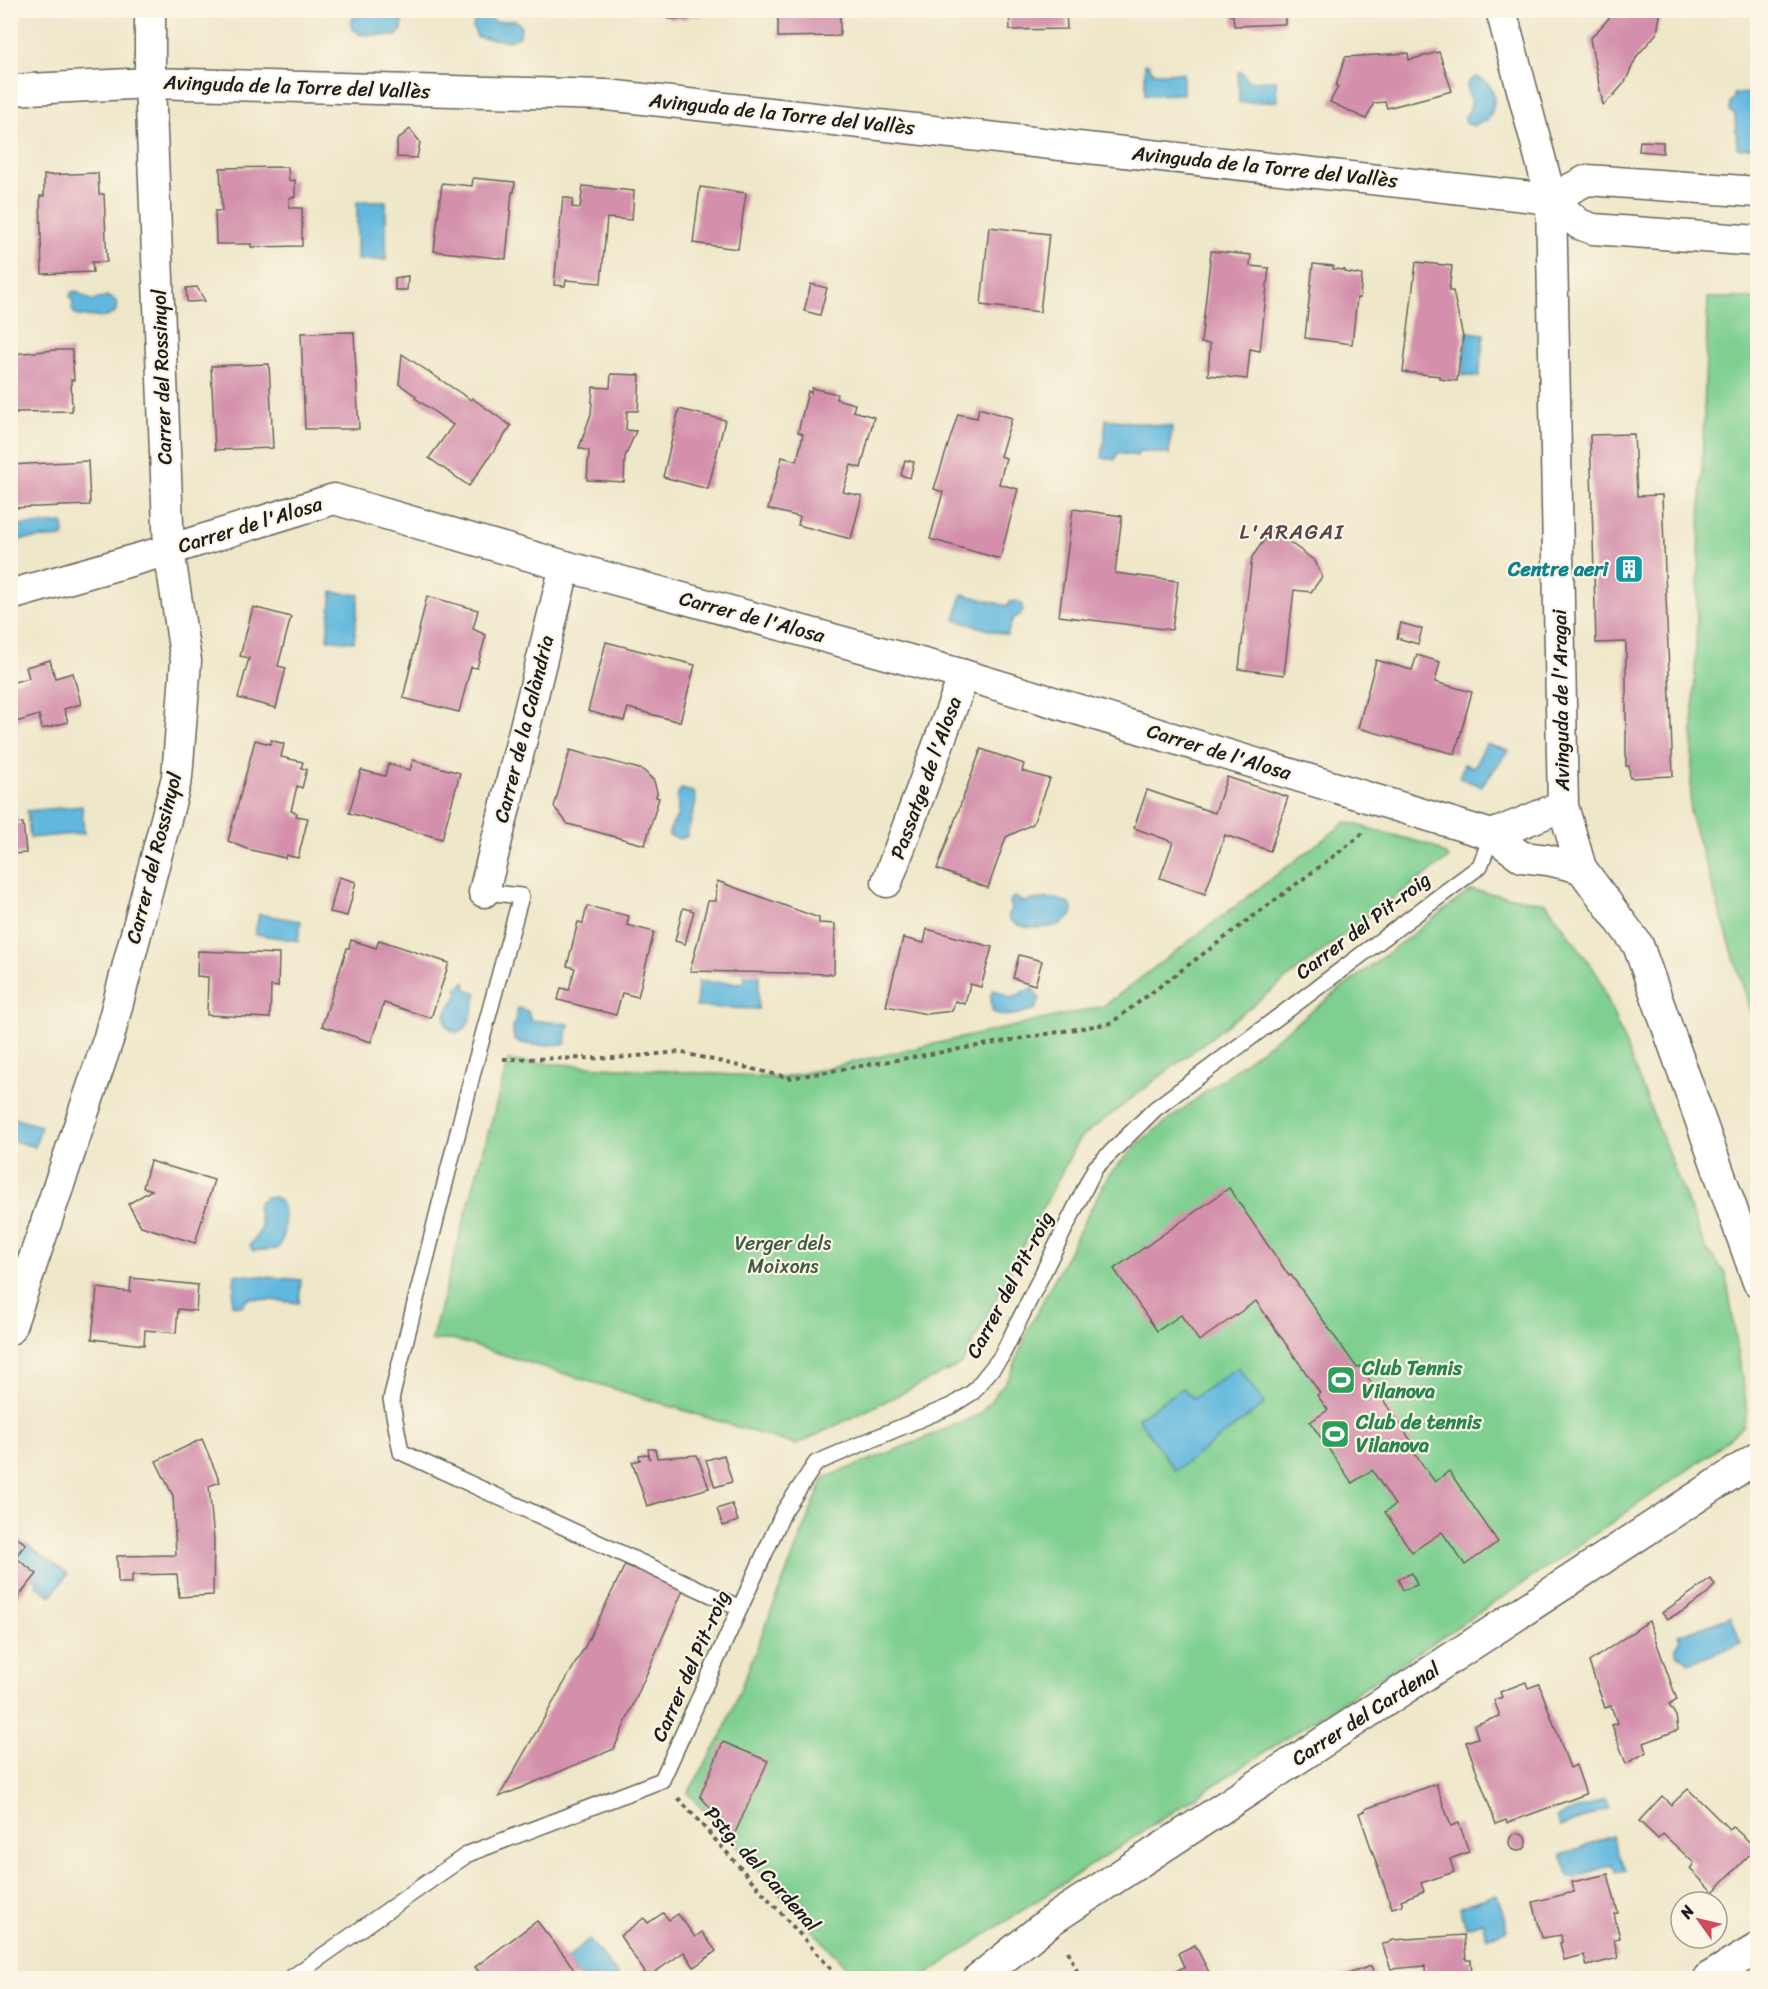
<svg xmlns="http://www.w3.org/2000/svg" width="1768" height="1989" viewBox="0 0 1768 1989" font-family="Sriracha,sans-serif">
<rect width="100%" height="100%" fill="#fcf5e5"/>
<filter id="ink" filterUnits="userSpaceOnUse"><feTurbulence type="fractalNoise" baseFrequency=".0167" numOctaves="2"/><feDisplacementMap in="SourceGraphic" scale="12" xChannelSelector="R" yChannelSelector="G"/><feConvolveMatrix kernelMatrix="1 2 1 2 8 2 1 2 1" color-interpolation-filters="sRGB"/></filter>
<filter id="wash" filterUnits="userSpaceOnUse"><feTurbulence type="fractalNoise" baseFrequency=".008" numOctaves="4" result="noise"/><feDisplacementMap in="SourceGraphic" scale="24" xChannelSelector="R" yChannelSelector="G"/><feGaussianBlur stdDeviation="1.35" result="paint"/><feColorMatrix in="noise" values="0 0 0 0 0 0 0 0 0 0 0 0 0 0 0 0 0 1.4 0 .05"/><feComposite in="paint" operator="in"/></filter>
<g filter="url(#wash)">
<rect width="100%" height="100%" fill="#eee7c9"/>
<g fill="#7ecf90" stroke="#4d7656" stroke-width="1.5">
<polygon points="1708,298 1757,298 1757,1032 1690,814"/>
<polygon points="1346,822 1433,846 1449,858 1354,927 1079,1139 962,1364 796,1445 452,1339 431,1341 508,1061 782,1078 1104,1006"/>
<polygon points="1471,890 1546,903 1598,975 1706,1249 1726,1274 1747,1410 1743,1426 1712,1453 1517,1588 1059,1886 949,1959 923,1978 856,1978 688,1793 721,1738 824,1478 918,1441 980,1414 1010,1376 1028,1330 1108,1176 1141,1141"/>
</g>
<g fill="#61b8de" stroke="#3e6a7d" stroke-width="1.5">
<polygon points="476,11 482,11 495,22 515,20 521,26 520,36 509,41 477,37 473,27 475,21 473,15"/>
<polygon points="360,14 402,15 402,30 396,36 359,34 359,32 352,29 351,23 354,17 359,16"/>
<polygon points="1145,64 1148,64 1154,73 1183,73 1183,94 1145,95"/>
<polygon points="1238,72 1242,72 1248,81 1276,80 1277,101 1239,103"/>
<path d="M1476,77c21,7 22,27 11,43l-14,6 -7,-3 -1,-7c12,-14 2,-16 2,-32l5,-5z"/>
<polygon points="1757,93 1757,147 1737,148 1735,114 1730,111 1730,102 1734,98 1734,94"/>
<rect x="357" y="201" width="29" height="59"/>
<polygon points="75,291 92,301 107,296 115,300 117,305 115,313 106,317 77,316 72,310 73,302 70,297 71,293"/>
<polygon points="1467,332 1484,334 1479,377 1462,375"/>
<polygon points="1106,419 1172,427 1169,454 1139,451 1137,456 1117,453 1115,460 1102,458"/>
<polygon points="63,523 64,537 11,540 11,526"/>
<polygon points="332,592 359,595 354,642 327,639"/>
<polygon points="962,594 1007,606 1010,602 1017,601 1022,605 1023,611 1017,617 1013,618 1007,635 955,620"/>
<polygon points="1486,744 1509,751 1481,786 1459,778 1464,764 1474,767"/>
<path d="M681,789l13,3 2,9 -9,35 -6,3 -12,-3c-1,-10 7,-13 9,-23 1,-9 -4,-16 3,-24z"/>
<polygon points="82,806 84,833 30,838 27,811"/>
<path d="M1014,897l9,5c17,-3 33,-7 48,3l2,7c-7,19 -51,21 -64,7v-6l3,-3 -2,-9z"/>
<polygon points="259,914 301,921 298,941 255,934"/>
<polygon points="745,975 759,975 758,1009 696,1007 698,982 744,983"/>
<path d="M465,982l1,7 11,4c-4,14 -9,54 -30,34 -7,-21 8,-20 12,-35l-3,-4z"/>
<path d="M1033,989l7,10 -4,7v3c-13,3 -33,12 -44,2l-1,-17 2,-4 5,1 13,7c9,-2 12,-9 22,-9z"/>
<path d="M518,1008l10,3 2,9 39,4 -4,20c-17,1 -35,3 -51,-4l-1,-12z"/>
<polygon points="10,1117 41,1126 35,1147 11,1140"/>
<path d="M266,1197c5,0 10,-1 14,4 7,9 5,41 -3,48l-24,2 -3,-6 12,-17 -5,-21 3,-6z"/>
<polygon points="235,1274 301,1280 299,1303 249,1298 241,1306 232,1305"/>
<polygon points="1238,1367 1265,1404 1175,1471 1138,1418 1182,1388 1193,1398"/>
<polygon points="26,1544 68,1574 51,1596 36,1585 38,1581 33,1578 36,1574 15,1557"/>
<path d="M1731,1617l10,27 -52,19 -2,-5c-8,-1 -10,-3 -12,-11l5,-7 -2,-5z"/>
<polygon points="1605,1799 1609,1808 1560,1827 1556,1817"/>
<polygon points="1612,1835 1625,1870 1616,1873 1612,1864 1576,1878 1569,1876 1561,1855"/>
<polygon points="1497,1894 1508,1930 1487,1937 1482,1922 1466,1927 1460,1907"/>
<polygon points="589,1939 620,1978 579,1978 567,1959"/>
</g>
<g id="blocks">
<g fill="#d38fab">
<polygon points="668,10 703,10 702,16 687,16 687,19 668,19"/>
<polygon points="778,10 840,10 840,36 778,37"/>
<polygon points="1009,10 1066,10 1067,29 1010,30"/>
<polygon points="1230,10 1285,10 1285,24 1234,26 1233,15 1230,15"/>
<polygon points="1609,10 1661,10 1657,33 1637,56 1625,82 1613,96 1603,105 1590,39 1609,18"/>
<polygon points="1439,52 1452,91 1387,108 1385,102 1374,103 1366,119 1330,102 1338,87 1336,86 1345,57 1408,53 1409,60"/>
<polygon points="410,129 420,142 417,158 397,157 397,140"/>
<polygon points="1640,141 1663,142 1663,153 1639,151"/>
<polygon points="288,167 289,181 295,180 295,197 289,198 289,208 302,208 302,246 251,247 251,244 216,244 215,211 222,211 220,168"/>
<polygon points="98,173 99,194 104,194 107,262 92,262 93,272 42,274 40,196 44,196 44,175"/>
<polygon points="473,178 515,182 514,192 512,192 506,259 434,251 442,183 472,186"/>
<polygon points="583,186 634,191 632,220 607,218 601,283 566,280 565,286 554,285 563,197 573,199 572,207 580,208"/>
<polygon points="700,187 746,193 738,249 693,243"/>
<polygon points="989,227 1049,234 1040,312 981,305"/>
<polygon points="1211,251 1251,255 1250,266 1269,268 1260,351 1250,349 1247,379 1208,375 1210,344 1201,343"/>
<polygon points="1416,262 1452,266 1449,291 1453,291 1463,337 1457,381 1440,379 1440,376 1403,372"/>
<polygon points="1313,264 1333,266 1333,269 1345,270 1345,272 1362,275 1360,298 1357,298 1352,344 1305,338"/>
<polygon points="408,276 407,290 395,290 395,278"/>
<polygon points="811,284 827,288 820,315 804,311"/>
<polygon points="197,287 205,301 187,302 186,288"/>
<polygon points="354,332 359,429 305,429 301,333"/>
<polygon points="56,350 72,350 74,380 71,380 72,411 16,412 17,414 10,415 10,361 13,361 13,354"/>
<polygon points="402,354 471,400 472,398 511,426 469,486 429,458 453,425 415,398 416,396 399,384"/>
<polygon points="269,364 273,448 215,450 211,366"/>
<polygon points="611,374 640,375 638,411 627,411 626,430 636,431 625,457 624,482 587,480 589,451 579,448 591,414 593,387 610,388"/>
<polygon points="812,388 837,394 836,399 855,404 853,411 874,417 861,468 851,465 843,492 862,496 851,539 798,525 800,517 768,509 782,457 797,461 803,434 798,432 808,391 811,393"/>
<polygon points="979,408 1012,418 1000,456 1006,458 999,484 1018,489 1000,559 930,539 943,492 934,489 958,414 977,418"/>
<polygon points="679,409 725,420 708,489 663,477"/>
<polygon points="1634,434 1637,496 1662,495 1673,776 1630,778 1629,766 1626,766 1626,642 1596,643 1590,435"/>
<polygon points="905,460 914,462 910,478 901,475"/>
<polygon points="88,461 90,505 10,508 10,465"/>
<polygon points="1073,509 1122,516 1115,573 1178,581 1172,630 1059,616"/>
<polygon points="1272,529 1315,561 1322,577 1311,592 1294,590 1284,675 1239,669 1252,557"/>
<polygon points="427,596 478,610 473,629 486,635 477,668 471,667 459,712 403,698"/>
<polygon points="253,607 291,617 278,666 286,668 276,708 238,698 249,658 240,656"/>
<polygon points="1401,623 1422,629 1418,644 1397,638"/>
<polygon points="606,642 695,665 680,722 628,708 624,721 588,711"/>
<polygon points="1417,655 1440,662 1435,682 1472,692 1455,754 1358,728 1376,660 1412,670"/>
<polygon points="50,660 55,678 73,673 81,704 64,709 68,722 42,729 39,715 10,724 10,683 29,678 26,667"/>
<polygon points="255,740 270,744 271,740 284,744 281,757 303,762 301,768 307,769 302,788 297,786 291,811 297,813 296,816 308,818 298,858 286,855 285,858 247,849 228,841"/>
<polygon points="981,749 1024,764 1022,771 1050,779 1033,824 1006,837 988,888 937,869"/>
<polygon points="570,750 643,770 654,781 657,792 656,797 659,798 645,845 568,824 554,807"/>
<polygon points="413,760 460,773 442,839 349,813 361,770 385,776 388,764 410,770"/>
<polygon points="1227,777 1288,797 1270,851 1225,835 1205,894 1160,878 1173,842 1134,828 1147,790 1215,813"/>
<polygon points="23,823 26,853 10,854 10,824"/>
<polygon points="339,877 356,882 347,916 330,912"/>
<polygon points="717,881 819,918 819,923 835,924 834,974 690,971 708,901 716,901"/>
<polygon points="587,906 629,916 627,925 654,932 638,997 622,993 616,1015 558,1000 561,988 569,990 575,968 567,966 578,922 583,923"/>
<polygon points="683,908 694,911 685,944 675,941"/>
<polygon points="927,929 992,947 981,987 970,984 965,1004 955,1001 952,1011 927,1014 886,1006 903,938 924,943"/>
<polygon points="351,940 376,948 379,940 449,963 431,1018 384,1003 371,1042 322,1026 347,948 349,948"/>
<polygon points="198,951 279,954 278,987 271,986 270,1018 207,1015 208,977 197,976"/>
<polygon points="1019,955 1042,961 1035,985 1013,978"/>
<polygon points="150,1161 214,1180 195,1243 141,1226 128,1204 152,1190 143,1187"/>
<polygon points="1229,1188 1289,1276 1291,1275 1357,1368 1360,1366 1412,1442 1408,1445 1435,1482 1449,1471 1498,1542 1465,1565 1442,1532 1412,1552 1385,1512 1395,1505 1372,1470 1352,1483 1310,1422 1328,1410 1317,1395 1320,1393 1256,1301 1199,1341 1181,1315 1157,1331 1114,1269"/>
<polygon points="131,1278 198,1285 196,1311 178,1309 176,1333 145,1330 144,1345 92,1339 97,1288 130,1292"/>
<polygon points="202,1439 220,1482 209,1486 214,1540 213,1595 179,1597 177,1574 132,1575 132,1583 118,1583 117,1556 176,1555 173,1496 156,1461"/>
<polygon points="648,1449 655,1449 657,1458 697,1455 709,1488 647,1506 632,1462 640,1460 639,1455 648,1454 650,1459"/>
<polygon points="724,1455 732,1482 715,1487 706,1460"/>
<polygon points="732,1504 738,1521 723,1526 717,1509"/>
<polygon points="10,1533 26,1544 15,1557 37,1574 10,1607"/>
<polygon points="625,1565 684,1588 614,1749 499,1797 587,1643"/>
<polygon points="1412,1573 1417,1585 1403,1590 1398,1579"/>
<polygon points="1711,1579 1715,1585 1706,1595 1683,1611 1667,1619 1662,1613"/>
<polygon points="1649,1621 1677,1700 1669,1705 1676,1716 1678,1730 1644,1743 1647,1752 1626,1764 1612,1725 1617,1723 1611,1706 1605,1708 1589,1662"/>
<polygon points="1526,1682 1528,1688 1539,1684 1570,1768 1576,1765 1586,1794 1507,1823 1506,1820 1496,1824 1466,1742 1478,1738 1474,1725 1500,1716 1494,1700 1502,1697 1500,1692"/>
<polygon points="723,1742 768,1761 734,1835 700,1796"/>
<polygon points="1436,1784 1451,1826 1459,1823 1469,1852 1450,1859 1454,1872 1421,1883 1424,1891 1401,1900 1403,1905 1392,1908 1359,1813 1365,1811 1365,1809"/>
<polygon points="1688,1789 1729,1829 1732,1826 1756,1848 1713,1892 1690,1869 1694,1863 1663,1834 1658,1839 1639,1821 1662,1796 1671,1805"/>
<circle cx="1518" cy="1842" r="9"/>
<polygon points="1608,1874 1618,1913 1614,1914 1620,1938 1614,1939 1618,1958 1587,1966 1584,1955 1564,1960 1560,1943 1562,1942 1561,1935 1542,1938 1533,1902 1574,1892 1572,1882"/>
<polygon points="663,1913 669,1920 678,1914 695,1937 702,1932 716,1951 694,1967 684,1952 648,1977 620,1936 644,1918 648,1923"/>
<polygon points="537,1921 567,1959 579,1978 484,1978 475,1967"/>
<polygon points="1464,1935 1466,1960 1471,1960 1472,1978 1426,1978 1425,1966 1391,1969 1382,1944 1388,1943 1393,1940"/>
<polygon points="1195,1945 1212,1978 1162,1978 1184,1967 1178,1953"/>
<polygon points="1371,1966 1376,1978 1336,1978"/>
</g>
</g>
</g>
<g filter="url(#ink)">
<use href="#blocks" fill-opacity="0" stroke="#666359" stroke-width="1.5"/>
<g fill="none" stroke-linecap="round" stroke-linejoin="round">
<g stroke="#666359" stroke-width="18">
<g id="lane">
<polyline points="484,892 521,896 474,1068 391,1399 401,1452 740,1608"/>
<polyline points="291,1978 468,1854 662,1780 784,1511 816,1463 951,1406 973,1392 1001,1357 1095,1168 1155,1109 1480,866 1492,835"/>
</g>
</g>
<g stroke="#666359" stroke-width="33">
<g id="street">
<polyline points="1501,10 1551,199 1563,806 1581,868 1638,945 1758,1282"/>
<polyline points="10,90 150,83 607,95 1551,199 1587,180 1758,192"/>
<polyline points="1551,199 1579,224 1593,229 1758,241"/>
<polyline points="10,595 169,550 334,499 565,566 964,675 1492,835 1522,857 1548,860 1581,868"/>
<polyline points="1492,835 1563,806"/>
<polyline points="887,882 964,675"/>
<polyline points="484,892 565,566"/>
<polyline points="10,1329 109,1037 177,777 186,661 169,550 150,83 150,10"/>
<polyline points="979,1978 1053,1919 1758,1457"/>
<polyline points="1708,1978 1758,1948"/>
</g>
</g>
<g stroke="#666359" stroke-width="4" stroke-dasharray="4.5 4.5" stroke-linecap="butt">
<polyline points="503,1059 616,1058 679,1052 791,1078 1111,1023 1359,837 1364,831"/>
<polyline points="678,1798 839,1978"/>
<polyline points="1068,1951 1080,1978"/>
</g>
<use href="#lane" stroke="#fff" stroke-width="15"/>
<use href="#street" stroke="#fff" stroke-width="30"/>
</g>
</g>
<defs>
<g id="building-square" transform="scale(1.5)"><rect x="-9" y="-9" width="18" height="18" rx="4" fill="#0f9aa8" stroke="#fcf5e5"/><path d="M-4-6H4V6H1V3H-1V6H-4ZM-2.5-4.3h1.7v1.8h-1.7ZM.8-4.3h1.7v1.8H.8ZM-2.5-1h1.7V.8h-1.7ZM.8-1h1.7V.8H.8Z" fill="#fff"/></g>
<g id="stadium-square" transform="scale(1.5)"><rect x="-9" y="-9" width="18" height="18" rx="4" fill="#2e9e5b" stroke="#fcf5e5"/><path d="M0-5a6.5 5 0 1 0 0 10a6.5 5 0 1 0 0-10ZM-3.5-1.8h7v3.6h-7Z" fill="#fff"/></g>
</defs>
<g fill-rule="evenodd">
<use href="#building-square" x="1629" y="569"/>
<use href="#stadium-square" x="1341" y="1380"/>
<use href="#stadium-square" x="1335" y="1434"/>
</g>
<g text-anchor="middle" dominant-baseline="central" stroke-width="4.5" stroke-linejoin="round" paint-order="stroke">
<g font-size="20" fill="#1c1c1c" stroke="#fcf5e5">
<text transform="translate(297 87) rotate(2)">Avinguda de la Torre del Vallès</text>
<text transform="translate(782 114) rotate(6)">Avinguda de la Torre del Vallès</text>
<text transform="translate(1265 167) rotate(6)">Avinguda de la Torre del Vallès</text>
<text transform="translate(162 377) rotate(-92)">Carrer del Rossinyol</text>
<text transform="translate(250 525) rotate(-17)">Carrer de l'Alosa</text>
<text transform="translate(752 617) rotate(15)">Carrer de l'Alosa</text>
<text transform="translate(1561 700) rotate(-91)">Avinguda de l'Aragai</text>
<text transform="translate(524 729) rotate(-76)">Carrer de la Calàndria</text>
<text transform="translate(1219 752) rotate(17)">Carrer de l'Alosa</text>
<text transform="translate(926 778) rotate(-70)">Passatge de l'Alosa</text>
<text transform="translate(154 858) rotate(-76)">Carrer del Rossinyol</text>
<text transform="translate(1363 926) rotate(-37)">Carrer del Pit-roig</text>
<text transform="translate(1010 1285) rotate(-62)">Carrer del Pit-roig</text>
<text transform="translate(691 1666) rotate(-66)">Carrer del Pit-roig</text>
<text transform="translate(1366 1714) rotate(-33)">Carrer del Cardenal</text>
<text transform="translate(762 1869) rotate(48)">Pstg. del Cardenal</text>
</g>
<g font-size="20" font-weight="bold" fill="#0d838f" stroke="#fcf5e5" text-anchor="end">
<text x="1608" y="569">Centre aeri</text>
</g>
<g font-size="20" fill="#3e5b45" stroke="#fcf5e5">
<text x="783" y="1243">Verger dels<tspan x="783" dy="23">Moixons</tspan></text>
</g>
<g font-size="20" font-weight="bold" fill="#27864d" stroke="#fcf5e5" text-anchor="start">
<text x="1362" y="1368">Club Tennis<tspan x="1362" dy="23">Vilanova</tspan></text>
<text x="1356" y="1422">Club de tennis<tspan x="1356" dy="23">Vilanova</tspan></text>
</g>
<g font-size="21" letter-spacing="1.5" fill="#5c444e" stroke="#fcf5e5">
<text x="1292" y="532">L'ARAGAI</text>
</g>
</g>
<rect width="1768" height="1989" fill="none" stroke="#fcf5e5" stroke-width="36"/>
<g transform="translate(1699 1920) rotate(304)"><circle r="28" fill="#fcf5e5" stroke="#a29e95" stroke-width="1.5"/>
<path d="M0-4.5L10 22L0 15L-10 22Z" fill="#d1495b"/>
<text y="-9" font-size="16" font-weight="bold" text-anchor="middle" fill="#1c1c1c">N</text>
</g>
</svg>
